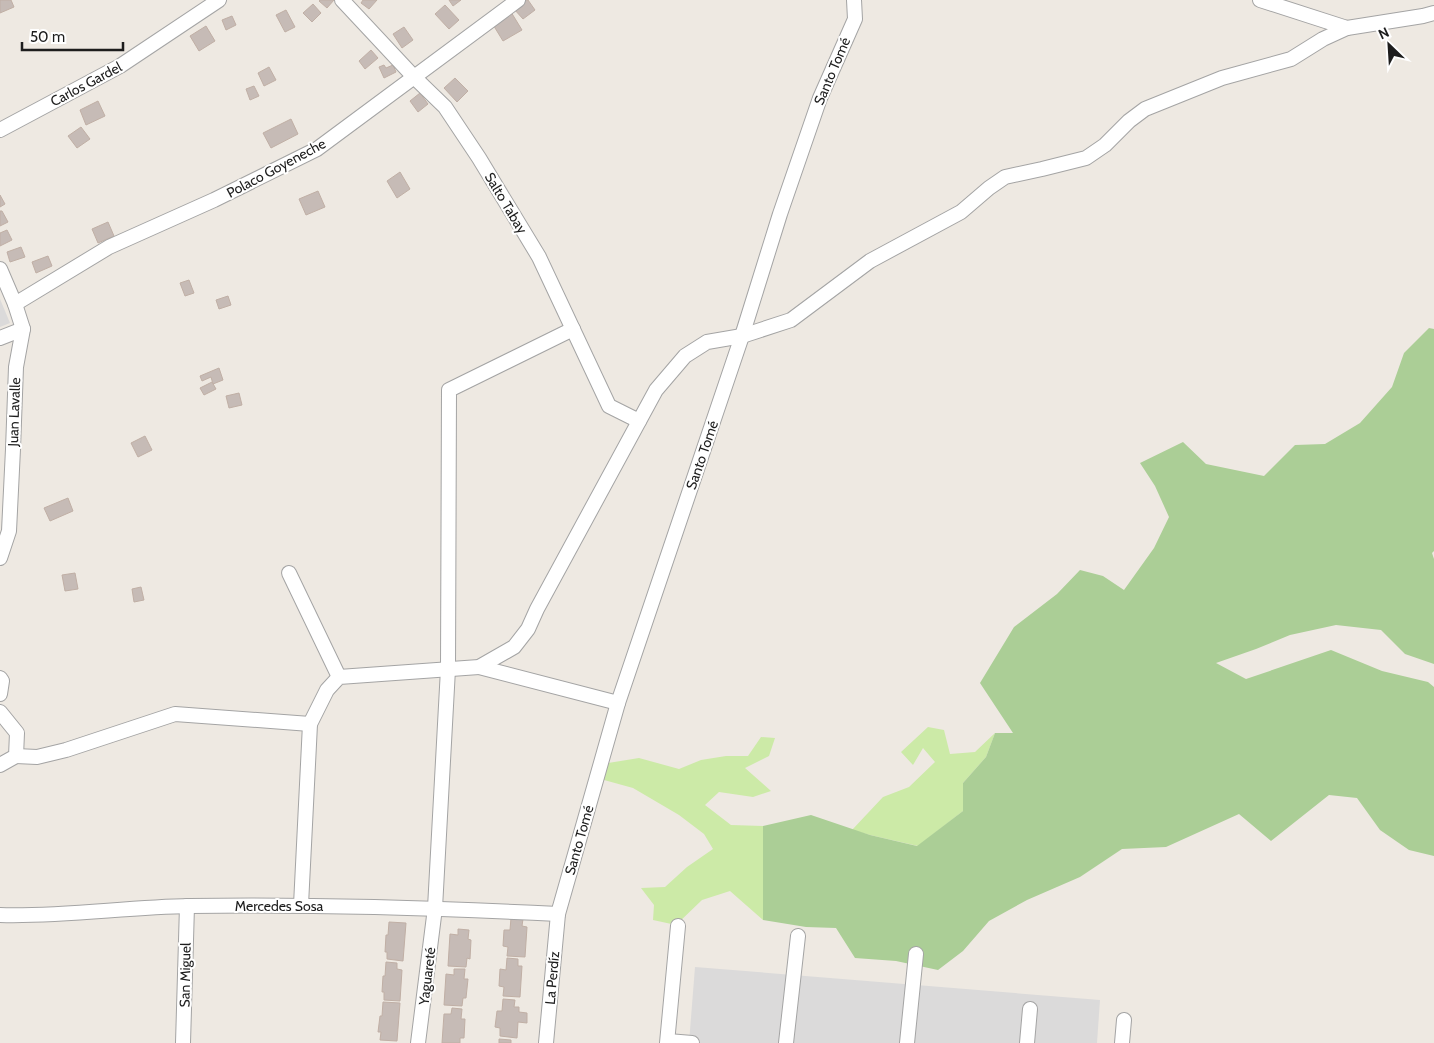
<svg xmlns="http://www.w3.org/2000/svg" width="1434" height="1043" viewBox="0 0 1434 1043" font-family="Cabin,sans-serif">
<rect width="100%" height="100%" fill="#eee9e2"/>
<g fill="#dbdada">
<polygon points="0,299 10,323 0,327"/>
<polygon points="695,967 1100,1000 1097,1043 689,1043"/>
</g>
<g fill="#cceaa7">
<polygon points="928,727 944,730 950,754 975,752 995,733 986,757 963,783 963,811 918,846 870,835 852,830 883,797 909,787 935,762 923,748 913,765 901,752"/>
<polygon points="761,737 775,738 769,756 745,768 771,791 753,797 719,792 705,805 731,825 763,826 763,920 730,891 702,900 676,925 653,920 654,905 641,888 665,887 687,867 713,849 704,834 679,815 633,788 604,780 602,764 639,758 679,769 701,760 726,756 748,756"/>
</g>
<polygon fill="#abce96" points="1429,328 1434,329 1434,551 1432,553 1434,559 1434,664 1405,654 1381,630 1336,625 1290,635 1256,649 1216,663 1246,679 1331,650 1382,671 1428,682 1434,687 1434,856 1409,850 1380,830 1357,798 1329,795 1271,841 1239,814 1166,847 1122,849 1080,877 1027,900 989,921 963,951 938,970 896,961 855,958 836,928 806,927 763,920 763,826 811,815 870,835 917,846 963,811 963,783 986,757 995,733 1013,733 980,683 1014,627 1057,594 1080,570 1103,576 1124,590 1154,548 1169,517 1155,486 1140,463 1183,442 1206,464 1264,476 1295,445 1325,444 1360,423 1392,387 1404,353"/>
<g fill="#c6bbb6" stroke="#c0afa5">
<polygon points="0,0 11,0 14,7 0,13"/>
<polygon points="320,0 334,0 327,8 319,1"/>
<polygon points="363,0 377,0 369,9 361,3"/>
<polygon points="449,0 461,0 453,6"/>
<polygon points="525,0 528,0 535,10 523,19 514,9"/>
<polygon points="313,4 321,13 312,22 303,13"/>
<polygon points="445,5 459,20 449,29 435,14"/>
<polygon points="286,10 295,27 285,32 276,15"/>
<polygon points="511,12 522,30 503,41 492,23"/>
<polygon points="232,16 236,25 226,30 222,20"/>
<polygon points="206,26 215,41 199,51 190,36"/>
<polygon points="404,27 413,40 402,48 393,34"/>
<polygon points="371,50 378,58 365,69 359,61"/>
<polygon points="384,65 386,68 393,65 396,72 384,78 379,67"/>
<polygon points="269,67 276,80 264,86 258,73"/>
<polygon points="455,78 468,91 457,102 444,88"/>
<polygon points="254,86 259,96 250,100 246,89"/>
<polygon points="420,93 428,104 418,112 410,101"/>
<polygon points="98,101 105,116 86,125 80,110"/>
<polygon points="291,119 298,134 271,148 263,133"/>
<polygon points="81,127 90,139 77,148 68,136"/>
<polygon points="400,172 410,189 397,198 387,181"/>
<polygon points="318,191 325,207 306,215 299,199"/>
<polygon points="0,195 5,204 0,207"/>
<polygon points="0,211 2,211 8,222 0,226"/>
<polygon points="108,222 114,236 98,243 92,229"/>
<polygon points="7,230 12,240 0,246 0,233"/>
<polygon points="21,247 25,257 10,262 7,252"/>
<polygon points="48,256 52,266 36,273 32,262"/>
<polygon points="189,280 194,293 185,296 180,283"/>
<polygon points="228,296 231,305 219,309 216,300"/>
<polygon points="219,368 223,380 213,384 211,377 202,381 200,376"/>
<polygon points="212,382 216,389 204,395 200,388"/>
<polygon points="239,393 242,405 229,408 226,396"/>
<polygon points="145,436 152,450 138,457 131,443"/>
<polygon points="68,498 73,511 50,521 44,508"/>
<polygon points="75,573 78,589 65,591 62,575"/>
<polygon points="141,587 144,600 134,602 132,589"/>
<polygon points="511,918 523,919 522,926 527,927 525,957 507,956 508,947 503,946 504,930 510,930"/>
<polygon points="389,922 406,923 403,961 387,959 387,952 385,952 386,935 388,935"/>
<polygon points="458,929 469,930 468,939 471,940 470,959 467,958 466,967 448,966 450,934 458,935"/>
<polygon points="507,958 518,959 518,966 522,966 520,997 503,996 504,987 499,986 500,969 506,970"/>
<polygon points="386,962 397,963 397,969 402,970 400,1001 384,1000 384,992 382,992 383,976 385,976"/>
<polygon points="454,969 465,969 464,979 468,979 466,998 463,998 462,1006 444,1005 446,974 454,975"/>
<polygon points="503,999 515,1000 514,1007 519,1007 519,1012 527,1013 527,1023 518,1022 517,1038 500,1036 500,1028 495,1027 497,1011 502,1011"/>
<polygon points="383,1002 400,1003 397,1041 380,1040 381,1032 378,1032 380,1016 382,1016"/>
<polygon points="452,1008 462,1009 461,1019 465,1019 464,1038 460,1038 460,1043 442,1043 444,1014 451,1014"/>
<polygon points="499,1039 511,1040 511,1043 499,1043"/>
</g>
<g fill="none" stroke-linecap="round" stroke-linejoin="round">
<g stroke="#a4a4a4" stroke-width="16">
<g id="minor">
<polyline points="342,0 414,77 445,107 479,158 539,257 609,406 639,421"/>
<polyline points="1260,0 1347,28 1423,16 1434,13"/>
<polyline points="0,130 120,66 219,0"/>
<polyline points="0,269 15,304 23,329 16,367 13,449 9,531 0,558"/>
<polyline points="15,304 109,247 214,200 317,149 518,0"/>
<polyline points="0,338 23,329"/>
<polyline points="289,573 339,677"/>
<polyline points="479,667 618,703"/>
<polyline points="0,678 2,681 0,694"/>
<polyline points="0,712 17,733 16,756 0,765"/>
<polyline points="16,756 37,757 66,750 175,714 310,724"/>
<polyline points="301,905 310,724 327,690 339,677 479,667 514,647 528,629 537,609 656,390 685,356 707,342 742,336 791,320 870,261 961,212 989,188 1005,177 1042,169 1086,158 1105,145 1129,121 1145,109 1222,78 1291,59 1323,39 1347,28"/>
<path d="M0,915c63,2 126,-8 190,-9 122,-2 245,2 368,8"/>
<polyline points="668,1041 692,1043"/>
<polyline points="183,1043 187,906"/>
<polyline points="418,1043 435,908 448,669 449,390 573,329"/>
<polyline points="546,1043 558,914 618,703 742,336 780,214 820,98 855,19 854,0"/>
<polyline points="667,1043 678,926"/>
<polyline points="786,1043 798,936"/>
<polyline points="907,1043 916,954"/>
<polyline points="1027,1043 1030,1009"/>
<polyline points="1122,1043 1124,1020"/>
</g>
</g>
<use href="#minor" stroke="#fff" stroke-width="14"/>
</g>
<g text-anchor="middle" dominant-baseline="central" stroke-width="4" stroke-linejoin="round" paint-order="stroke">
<g font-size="14" fill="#1d1d1d" stroke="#fff">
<text transform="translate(832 71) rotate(-67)">Santo Tomé</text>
<text transform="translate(86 84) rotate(-28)">Carlos Gardel</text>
<text transform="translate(276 168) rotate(-28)">Polaco Goyeneche</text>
<text transform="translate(506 203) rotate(59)">Salto Tabay</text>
<text transform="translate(14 412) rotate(-88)">Juan Lavalle</text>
<text transform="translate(702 455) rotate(-71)">Santo Tomé</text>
<text transform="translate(579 840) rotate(-74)">Santo Tomé</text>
<text x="279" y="906">Mercedes Sosa</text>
<text transform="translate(185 975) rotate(-89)">San Miguel</text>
<text transform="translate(427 976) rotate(-83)">Yaguareté</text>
<text transform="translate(552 978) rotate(-85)">La Perdíz</text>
</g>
</g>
<g transform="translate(1389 45) rotate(335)" stroke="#ffffff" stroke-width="4" paint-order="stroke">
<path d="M0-4L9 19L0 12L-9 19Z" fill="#1d1d1d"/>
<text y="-8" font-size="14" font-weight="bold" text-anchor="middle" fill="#1d1d1d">N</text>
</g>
<path d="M22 42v8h101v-8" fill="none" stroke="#1d1d1d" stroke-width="2.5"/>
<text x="30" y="42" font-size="15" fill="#1d1d1d" stroke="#ffffff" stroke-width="4" paint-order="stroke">50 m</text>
</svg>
